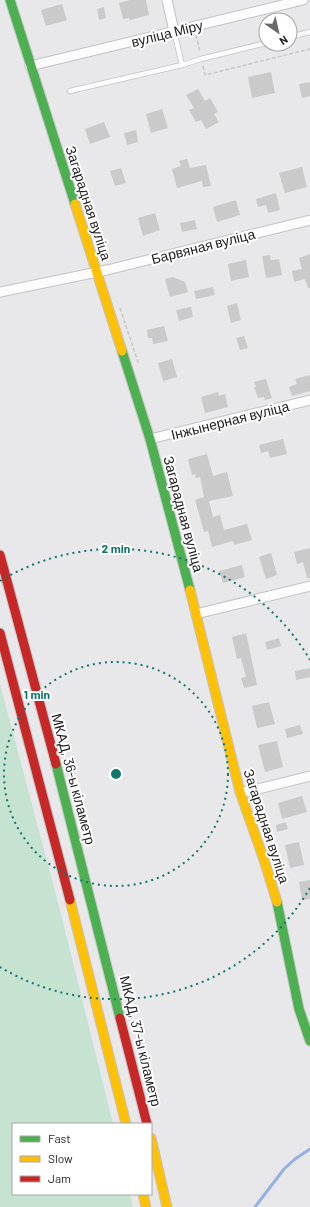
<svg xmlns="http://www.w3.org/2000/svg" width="310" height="1207" viewBox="0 0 310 1207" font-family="Barlow,sans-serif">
<rect width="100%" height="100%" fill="#e8e8ea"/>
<polygon fill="#c5e3d0" points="0,684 60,910 113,1124 13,1124 13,1194 130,1194 133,1207 0,1207"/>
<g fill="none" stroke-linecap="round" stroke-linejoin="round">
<polyline stroke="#95b0e3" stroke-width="3" points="255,1207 284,1169 295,1159 310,1149"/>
</g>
<g fill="#cacaca">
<polygon points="130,0 146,0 149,15 130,20 129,18 123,19 119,3"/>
<polygon points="62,4 67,20 46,26 41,10"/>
<polygon points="104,7 106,18 99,20 97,9"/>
<polygon points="271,72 275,93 252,98 248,77"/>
<polygon points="310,82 310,96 302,98 299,84"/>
<polygon points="198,89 205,101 210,98 218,112 214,114 219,122 206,129 201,120 196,122 189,110 194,108 186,95"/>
<polygon points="162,109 168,128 151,133 146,114"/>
<polygon points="104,122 110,137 90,144 85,129"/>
<polygon points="136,130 138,142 127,145 124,133"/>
<polygon points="187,159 190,168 206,165 211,186 203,187 202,181 177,188 172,169 181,166 179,161"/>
<polygon points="302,167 307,187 285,193 279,173"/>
<polygon points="121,168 126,183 115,186 110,171"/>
<polygon points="276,193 280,210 268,213 266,205 258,207 256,199"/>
<polygon points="236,200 240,215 217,222 213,207"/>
<polygon points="155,213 160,230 143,236 138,218"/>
<polygon points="195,220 197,229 182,232 180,223"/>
<polygon points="310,254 310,288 308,288 305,279 294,282 292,271 302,269 299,258"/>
<polygon points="270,255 271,260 279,259 282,275 266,278 262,256"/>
<polygon points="246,260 249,277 231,281 228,264"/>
<polygon points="173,277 185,282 188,292 170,297 165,279"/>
<polygon points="213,287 215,295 196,299 194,291"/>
<polygon points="237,303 241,320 231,323 227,306"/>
<polygon points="191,307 193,317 179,321 176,310"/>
<polygon points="164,326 168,341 153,344 152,338 148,338 147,330"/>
<polygon points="244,336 248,348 240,350 236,338"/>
<polygon points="172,359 177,377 163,381 158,363"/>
<polygon points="310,375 310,391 292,396 289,387 297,384 295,379"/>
<polygon points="266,379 272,398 265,400 264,397 258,398 254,387 256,387 254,382"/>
<polygon points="218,392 219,396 225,394 228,407 205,413 201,397"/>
<polygon points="283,439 287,454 270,458 268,451 261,453 259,445"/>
<polygon points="207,454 213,476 227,472 233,496 209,501 213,517 220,515 224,530 247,524 252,540 234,545 233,541 212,547 208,531 204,532 195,500 204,497 200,477 196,478 195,474 192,475 188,459"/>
<polygon points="310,548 310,578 307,578 303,562 297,564 294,552"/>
<polygon points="271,553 277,575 266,579 259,557"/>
<polygon points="242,565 245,577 223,583 219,571"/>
<polygon points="246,633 257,685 244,688 241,678 246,677 241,658 237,659 232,637"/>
<polygon points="279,638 281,646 267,650 265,642"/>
<polygon points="310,668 310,677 296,680 295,671"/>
<polygon points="269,702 275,724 257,728 252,706"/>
<polygon points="300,725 303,734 287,738 285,729"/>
<polygon points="277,741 283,767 265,772 258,745"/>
<polygon points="302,796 307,812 282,819 278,803"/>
<polygon points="286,822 288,829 277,832 276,825"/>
<polygon points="299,842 304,865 290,868 285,845"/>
<polygon points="310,880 310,899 302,900 299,882"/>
</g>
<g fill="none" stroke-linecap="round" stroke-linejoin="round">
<g stroke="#c3c3c5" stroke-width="6">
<g id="lane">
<polyline points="174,31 182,65"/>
<polyline points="290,37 310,32"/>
<polyline points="70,91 182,65 201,59 266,43"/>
</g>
</g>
<g stroke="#c3c3c5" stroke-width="11">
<g id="street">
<polyline points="167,0 174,31"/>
<polyline points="30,66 303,0"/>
<polyline points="0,292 107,270 310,220"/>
<polyline points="150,439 310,400"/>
<polyline points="196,614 310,586"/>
<polyline points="240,792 250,791 310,776"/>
</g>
</g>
<g stroke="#c3c3c5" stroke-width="11">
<g id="fast">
<polyline points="10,0 75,204"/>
<polyline points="122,351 150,439 190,590"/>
<polyline points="56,764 120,1018"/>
<polyline points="277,902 299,1009 310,1041"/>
</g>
</g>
<g stroke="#c3c3c5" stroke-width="11">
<g id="slow">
<polyline points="75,204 122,351"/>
<polyline points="190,590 240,792 264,860 277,902"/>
<polyline points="70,900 126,1124"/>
<polyline points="151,1138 167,1207"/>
<polyline points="143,1194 146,1207"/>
</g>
</g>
<g stroke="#c3c3c5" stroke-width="11">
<g id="jam">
<polyline points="0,555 56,764"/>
<polyline points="0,633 70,900"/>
<polyline points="120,1018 147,1124"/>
</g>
</g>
<g stroke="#c8c8c9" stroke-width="1.5" stroke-dasharray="4 2" stroke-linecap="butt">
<polyline points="196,35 200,52"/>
<polyline points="203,66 205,75 310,49"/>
<polyline points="120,308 139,365"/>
</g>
<use href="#lane" stroke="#fcfcfc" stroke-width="4.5"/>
<use href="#street" stroke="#fcfcfc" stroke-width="9"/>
<use href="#fast" stroke="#4caf50" stroke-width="9"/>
<use href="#slow" stroke="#ffc107" stroke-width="9"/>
<use href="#jam" stroke="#c62828" stroke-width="9"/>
</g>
<g fill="none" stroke="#0f766e" stroke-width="2" stroke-dasharray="2 4">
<circle cx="116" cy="774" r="112"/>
<path d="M310 888A225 225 0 0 1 0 967M0 581A225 225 0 0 1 310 660"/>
</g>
<g text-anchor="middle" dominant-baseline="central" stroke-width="4" stroke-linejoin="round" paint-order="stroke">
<g font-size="14" fill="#232324" stroke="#fff">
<text transform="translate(167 33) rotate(-14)">вуліца Міру</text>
<text transform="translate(89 203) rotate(72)">Загарадная вуліца</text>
<text transform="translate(203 246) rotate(-14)">Барвяная вуліца</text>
<text transform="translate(230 420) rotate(-14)">Інжынерная вуліца</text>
<text transform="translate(184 514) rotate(75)">Загарадная вуліца</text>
<text transform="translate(74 779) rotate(75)">МКАД, 36-ы кіламетр</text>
<text transform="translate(267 826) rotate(72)">Загарадная вуліца</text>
<text transform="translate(141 1041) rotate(76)">МКАД, 37-ы кіламетр</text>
</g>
</g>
<circle cx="116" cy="774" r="6" fill="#0f766e" stroke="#fff" stroke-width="2"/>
<g font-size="12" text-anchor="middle" font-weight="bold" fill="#0f766e" stroke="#fff" stroke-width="4" stroke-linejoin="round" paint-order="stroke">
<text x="116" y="553">2 min</text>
<text x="37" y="699">1 min</text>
</g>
<rect x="12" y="1123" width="140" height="72" fill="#ffffff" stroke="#a7a7a7"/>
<rect x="20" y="1136" width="20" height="6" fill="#4caf50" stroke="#a7a7a7"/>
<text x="48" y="1143" font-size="12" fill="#232324">Fast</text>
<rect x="20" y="1156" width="20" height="6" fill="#ffc107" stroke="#a7a7a7"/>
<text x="48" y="1163" font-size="12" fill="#232324">Slow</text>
<rect x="20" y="1176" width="20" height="6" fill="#c62828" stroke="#a7a7a7"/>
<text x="48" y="1183" font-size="12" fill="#232324">Jam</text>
<g transform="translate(278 32) rotate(146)"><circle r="19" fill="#ffffff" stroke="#a7a7a7"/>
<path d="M0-3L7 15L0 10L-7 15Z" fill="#686869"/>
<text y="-6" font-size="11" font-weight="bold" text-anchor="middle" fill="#232324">N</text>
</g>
</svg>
